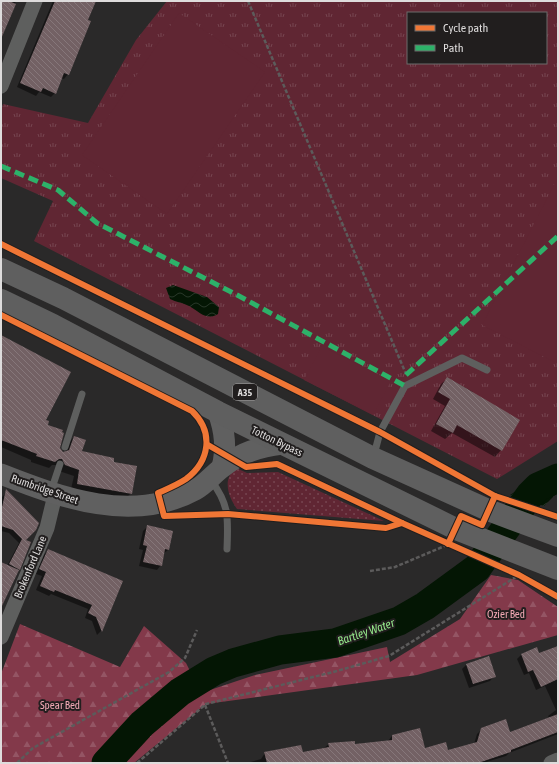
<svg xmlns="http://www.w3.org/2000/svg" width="559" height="764" viewBox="0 0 559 764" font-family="'Asap Condensed',sans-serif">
<defs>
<pattern id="grass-dots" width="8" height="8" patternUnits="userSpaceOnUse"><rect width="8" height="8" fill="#602633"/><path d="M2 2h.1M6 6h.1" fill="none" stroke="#764550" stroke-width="1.8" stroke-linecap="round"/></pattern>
<pattern id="forest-firs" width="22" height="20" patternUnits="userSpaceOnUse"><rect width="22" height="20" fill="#83394a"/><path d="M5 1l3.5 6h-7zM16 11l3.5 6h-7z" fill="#945564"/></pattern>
<pattern id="park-tufts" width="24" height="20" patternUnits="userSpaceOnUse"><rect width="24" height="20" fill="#602633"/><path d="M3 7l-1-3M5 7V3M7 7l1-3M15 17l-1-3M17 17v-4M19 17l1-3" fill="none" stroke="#764550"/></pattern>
<pattern id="water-waves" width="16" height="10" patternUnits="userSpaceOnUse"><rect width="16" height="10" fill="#041604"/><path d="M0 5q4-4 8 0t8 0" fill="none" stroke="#283728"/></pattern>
<pattern id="building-back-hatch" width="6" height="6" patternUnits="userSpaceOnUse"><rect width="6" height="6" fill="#736164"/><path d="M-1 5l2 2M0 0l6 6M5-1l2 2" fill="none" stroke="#86777a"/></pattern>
</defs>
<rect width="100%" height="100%" fill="#2a2929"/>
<path fill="url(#grass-dots)" d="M236,468l11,5 31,-1 106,49 -147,-12c-9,-13 -15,-30 -1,-41z"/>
<polygon fill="url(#forest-firs)" points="491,575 518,580 558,607 558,635 417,675 206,704 134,763 1,763 1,674 20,624 120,667 144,626 186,663 201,693 255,675 387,647 390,662 460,619"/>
<path fill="url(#park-tufts)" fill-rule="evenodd" d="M167,1h391v440l-61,38 -463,-238 19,-40 -52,-23v-67l2,-7 85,19 48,-83zM408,13h138v50h-138z"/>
<g fill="#602633">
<polygon points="179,13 265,72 167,214 82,155"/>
<polygon points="558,177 558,364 482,325"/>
<polygon points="322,346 391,381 373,415 304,380"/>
</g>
<g fill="url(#water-waves)">
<path d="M173,285l34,12 12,10 -1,7c-12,7 -18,-2 -29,-8 -6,-3 -13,-4 -19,-7l-4,-11z"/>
<polygon points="558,465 558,492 544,506 510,495"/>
</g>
<g fill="#0007">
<polygon points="1,1 16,1 1,38"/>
<polygon points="53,1 95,1 68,74 64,79 61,78 55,93 51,97 39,92 36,96 17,87"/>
<polygon points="1,337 59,448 63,453 65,452 68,443 74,437 81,452 113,462 131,493 125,499 71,489 74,476 59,471 56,465 52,465 49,468 31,462 31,460 1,447"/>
<polygon points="448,378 473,392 472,394 501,450 495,457 452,433 445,439 431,431 445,406 433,399 441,384"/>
<polygon points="7,492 24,541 30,543 19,569 1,597 1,563 7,566 19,543 9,533 1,531 1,498"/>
<polygon points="147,527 168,550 163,554 161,565 157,570 139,566 143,550 139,549 143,531"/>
<polygon points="48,551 121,582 101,631 97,635 92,621 85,618 88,609 51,594 49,596 36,590 42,576 36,574 44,555"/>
<polygon points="536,649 539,655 558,653 558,734 509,753 506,756 483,763 247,763 261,759 265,753 302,753 324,748 329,744 354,746 388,741 392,736 424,750 447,751 474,744 477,734 482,729 510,733 549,718 548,716 556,710 545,686 536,690 529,673 524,675 517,659 521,655"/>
<polygon points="466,665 494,676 490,681 469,688 462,669"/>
</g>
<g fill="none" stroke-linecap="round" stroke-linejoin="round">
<polyline stroke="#041604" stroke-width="29" points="106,763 142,724 180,692 214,671 233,663 280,650 335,643 399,621 425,606 477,568 530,495 538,487 558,478"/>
</g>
<g fill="url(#building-back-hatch)">
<polygon points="1,1 9,1 16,4 1,39"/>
<polygon points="55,1 96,1 88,20 91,21 69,75 64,73 56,94 43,88 41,92 20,83"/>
<polygon points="1,335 71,372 46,420 49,421 48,425 63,430 62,432 64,433 60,448 63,452 69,450 74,436 86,440 82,451 114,458 114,462 137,466 132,494 77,484 79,470 65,465 62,459 59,459 55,462 36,456 37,454 1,440"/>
<polygon points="447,377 520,420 502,451 457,425 453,433 436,424 450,399 438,392"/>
<polygon points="6,489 39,523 36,530 26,540 31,542 20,570 9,564 22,539 13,530 1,526 1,512"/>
<polygon points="147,525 173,531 169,550 165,549 162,566 143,562 147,546 143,545"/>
<polygon points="48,549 123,581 102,632 96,617 88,613 92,605 55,590 54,592 40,586 46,572 39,569"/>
<polygon points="1,562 19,570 1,608"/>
<polygon points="558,646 558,679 541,687 533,670 528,672 521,654 537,647 539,653"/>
<polygon points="489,656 496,677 473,684 466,664"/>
<polygon points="558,714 558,732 511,750 511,752 478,763 267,763 264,752 301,745 303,752 329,747 328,743 355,741 355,744 392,740 392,735 420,728 425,748 446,742 448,750 477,742 481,728 506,719 510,732"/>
</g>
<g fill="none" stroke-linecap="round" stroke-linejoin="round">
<g stroke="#5c5b5b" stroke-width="2.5" stroke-dasharray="4 2" stroke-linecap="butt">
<polyline points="248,1 406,374"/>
<polyline points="370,571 395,567 447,545"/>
<polyline points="205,705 228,763"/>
<polyline points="17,763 33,748 169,672 185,658 197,630"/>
<polyline points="137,763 206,704 337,671 389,656 519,575"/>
</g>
<g stroke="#5e5f5e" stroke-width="7">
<polyline points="65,447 82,394"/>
<polyline points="374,455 380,432 405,386 462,358 487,370"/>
<path d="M211,480c19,26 17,38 16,69"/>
<polyline points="51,491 60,464"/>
</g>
<g stroke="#5e5f5e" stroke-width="15">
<polyline points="1,86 35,1"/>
<polyline points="1,637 47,528 55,495"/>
<polyline points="551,763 558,760"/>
</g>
<g stroke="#606060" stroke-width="21">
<path d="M218,412c7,19 9,36 4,55"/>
<path d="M1,474c61,24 132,50 194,16 11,-6 18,-16 28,-23 18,-15 37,-20 59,-23"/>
</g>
<g stroke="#5f5f5f" stroke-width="22">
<polyline points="1,269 63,298 373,458 488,510 558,536"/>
<polyline points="1,300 53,325 218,412 456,529 558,569"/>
</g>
<g stroke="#2db169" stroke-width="5" stroke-dasharray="10 5" stroke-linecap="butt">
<polyline points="1,166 58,190 97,223 239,296 405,386"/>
<polyline points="406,375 558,236"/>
</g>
<g stroke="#211e1e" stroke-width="8">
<g id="cycleway">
<polyline points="1,244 380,432 495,496 558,517"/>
<path d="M1,315l191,96c22,21 18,50 -6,68 -9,6 -19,10 -28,14l6,23 64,-2 158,14 16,-5 117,52 39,22"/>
<polyline points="208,445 246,467 277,464 402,523"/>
<polyline points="448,544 461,516 482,525 495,496"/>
</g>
</g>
<use href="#cycleway" stroke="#f07635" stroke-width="6"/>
</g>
<g text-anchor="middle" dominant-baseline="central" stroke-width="4" stroke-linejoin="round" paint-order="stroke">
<rect fill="#211e1e" stroke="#a5a3a3" stroke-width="1" x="233" y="384" width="24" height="16" rx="3"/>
<g font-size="10" font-weight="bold" fill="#dedcdc">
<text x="245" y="392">A35</text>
</g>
<g font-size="11" fill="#dedcdc" stroke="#211e1e">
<text transform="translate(277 441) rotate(26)">Totton Bypass</text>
<text transform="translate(45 489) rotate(19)">Rumbridge Street</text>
<text transform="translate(30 567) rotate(-67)">Brokenford Lane</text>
</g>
<g font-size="11" fill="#f2a8b4" stroke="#211e1e">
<text x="506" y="614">Ozier Bed</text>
<text x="60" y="705">Spear Bed</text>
</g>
<g font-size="12" font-style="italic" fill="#94e68a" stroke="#211e1e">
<text transform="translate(366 632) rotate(-19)">Bartley Water</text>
</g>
</g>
<rect width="559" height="764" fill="none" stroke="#dedcdc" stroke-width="4"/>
<rect x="407" y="12" width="140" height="52" fill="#211e1e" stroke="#6d6a6a"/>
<rect x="415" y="25" width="20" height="6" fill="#f07635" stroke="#6d6a6a"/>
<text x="443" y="32" font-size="12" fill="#dedcdc">Cycle path</text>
<rect x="415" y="45" width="20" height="6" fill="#2db169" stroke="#6d6a6a"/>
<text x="443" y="52" font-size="12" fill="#dedcdc">Path</text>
</svg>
